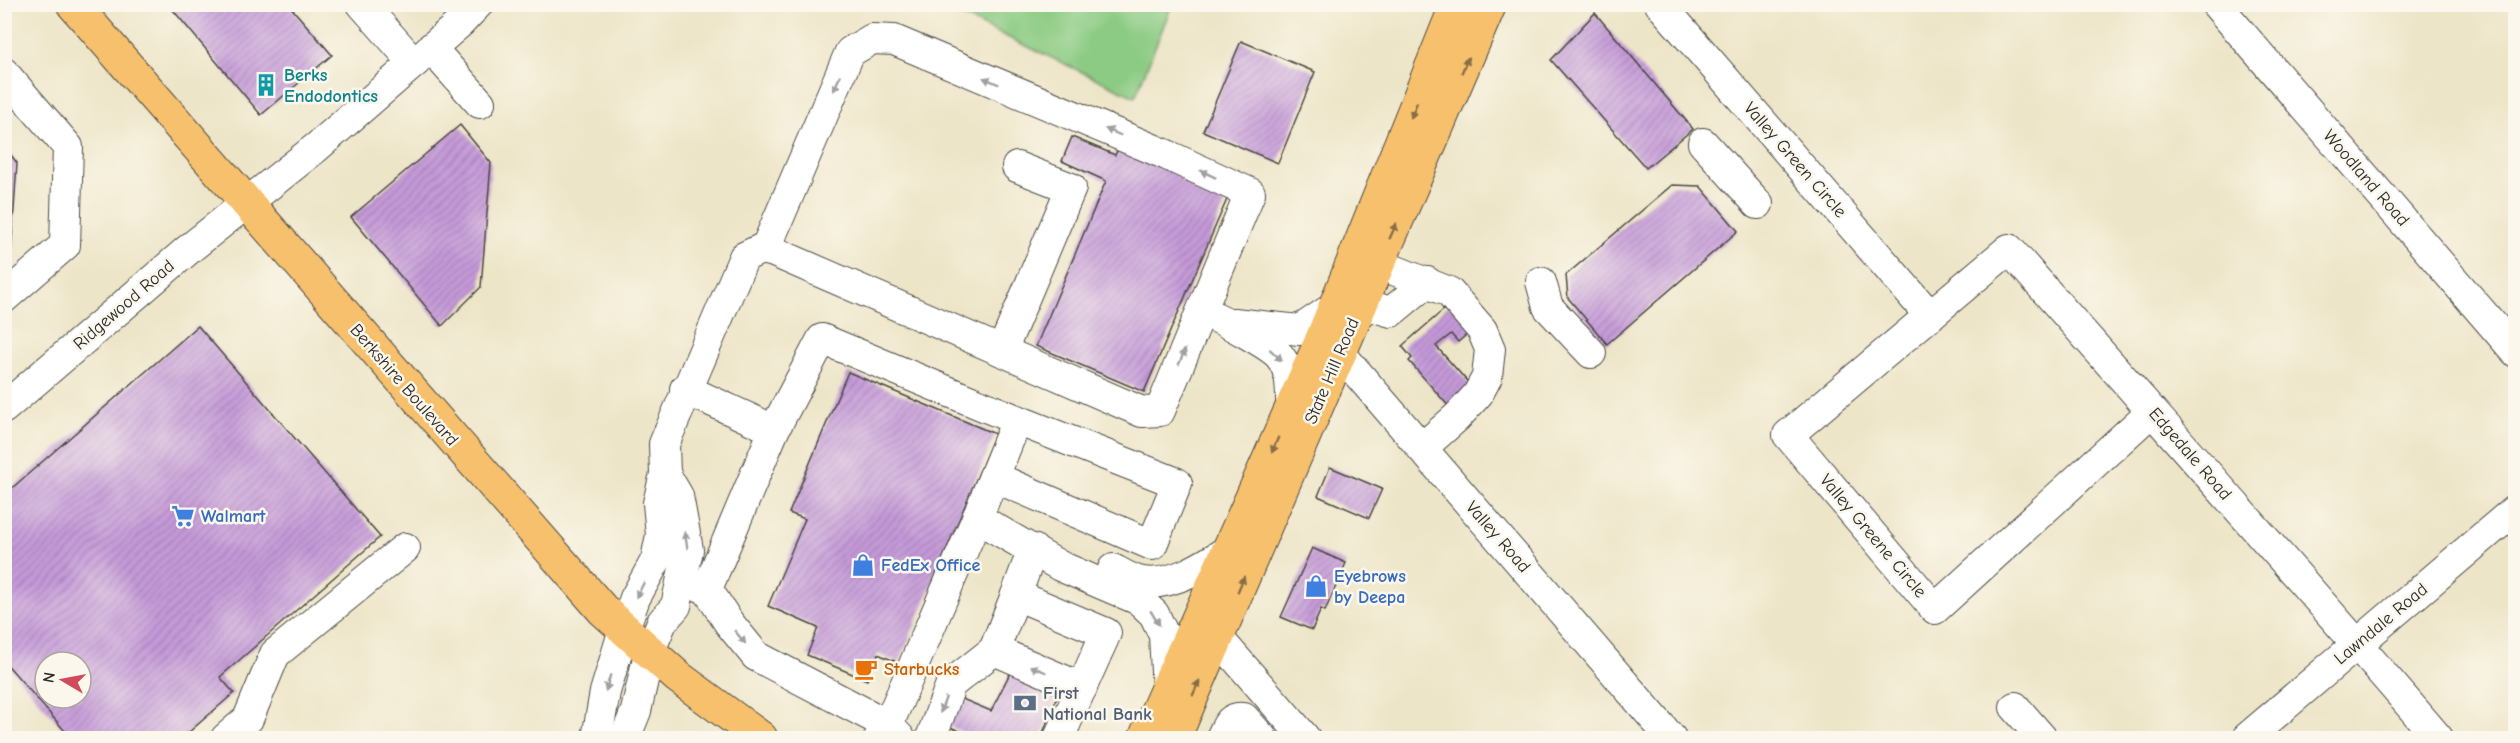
<svg xmlns="http://www.w3.org/2000/svg" width="2520" height="743" viewBox="0 0 2520 743" font-family="'Comic Neue',sans-serif">
<defs>
<pattern id="building-hatch" width="6" height="6" patternUnits="userSpaceOnUse" patternTransform="scale(1.5)"><rect width="6" height="6" fill="#c59ad9"/><path d="M-1 1l2-2M0 6l6-6M5 7l2-2" fill="none" stroke="#a07eb0"/></pattern>
</defs>
<rect width="100%" height="100%" fill="#fbf7ec"/>
<filter id="ink" filterUnits="userSpaceOnUse"><feTurbulence type="fractalNoise" baseFrequency=".0167" numOctaves="2"/><feDisplacementMap in="SourceGraphic" scale="12" xChannelSelector="R" yChannelSelector="G"/><feConvolveMatrix kernelMatrix="1 2 1 2 8 2 1 2 1" color-interpolation-filters="sRGB"/></filter>
<filter id="wash" filterUnits="userSpaceOnUse"><feTurbulence type="fractalNoise" baseFrequency=".008" numOctaves="4" result="noise"/><feDisplacementMap in="SourceGraphic" scale="24" xChannelSelector="R" yChannelSelector="G"/><feGaussianBlur stdDeviation="1.35" result="paint"/><feColorMatrix in="noise" values="0 0 0 0 0 0 0 0 0 0 0 0 0 0 0 0 0 1.4 0 .05"/><feComposite in="paint" operator="in"/></filter>
<g filter="url(#wash)">
<rect width="100%" height="100%" fill="#ede5c7"/>
<polygon fill="#8bcb83" stroke="#5b7b57" stroke-width="1.5" points="939,5 1172,5 1135,97"/>
<g id="blocks">
<g fill="url(#building-hatch)" fill-rule="evenodd">
<polygon points="168,4 288,4 332,55 261,115"/>
<polygon points="1595,13 1693,129 1646,168 1551,60"/>
<polygon points="1241,41 1315,72 1278,163 1203,131"/>
<polygon points="460,125 491,163 481,287 442,326 351,217"/>
<polygon points="1072,137 1115,155 1118,149 1228,197 1144,392 1036,346 1106,181 1062,161"/>
<polygon points="4,146 17,163 11,255 4,260"/>
<polygon points="1672,185 1700,186 1738,231 1607,344 1568,298 1566,275"/>
<polygon points="1455,300 1477,326 1458,342 1451,334 1436,346 1474,389 1451,409 1409,361 1412,358 1402,346"/>
<path d="M198,326l182,211 -160,140 14,16 -52,45h-111l-67,-77v-166zM45,662h36v36h-36z"/>
<polygon points="848,372 995,434 899,663 878,654 867,680 807,655 818,628 768,606 805,519 789,513"/>
<polygon points="1330,467 1382,489 1369,518 1318,496"/>
<polygon points="1312,548 1346,563 1325,611 1321,609 1312,630 1281,617"/>
<polygon points="1015,663 1062,684 1041,738 976,738 943,724 955,696 991,711"/>
</g>
</g>
</g>
<g filter="url(#ink)">
<use href="#blocks" fill-opacity="0" stroke="#484742" stroke-width="1.5"/>
<g fill="none" stroke-linecap="round" stroke-linejoin="round">
<g stroke="#484742" stroke-width="32">
<g id="minor">
<polyline points="362,4 414,63"/>
<polyline points="1660,4 1930,316"/>
<polyline points="2216,4 2516,352"/>
<polyline points="431,48 480,103"/>
<polyline points="4,73 68,147 65,245 4,298"/>
<polyline points="1703,143 1758,204"/>
<polyline points="1379,264 1449,292 1482,330 1490,349 1487,377 1478,394 1457,417 1422,448"/>
<polyline points="1541,282 1548,307 1591,353"/>
<polyline points="1361,303 1391,312 1427,282"/>
<path d="M1203,309l1,3c15,6 69,34 77,46 11,15 10,33 10,50"/>
<polyline points="1234,323 1300,330 1334,307"/>
<polyline points="1320,344 1340,353 1671,738"/>
<polyline points="1002,351 1071,188 1017,167"/>
<polyline points="685,389 774,430 822,339 1017,420 977,518 1060,566 1139,600 1154,614 1164,635 1167,690"/>
<polyline points="4,408 189,249 317,147 460,23 478,4"/>
<path d="M2152,411l-217,198 -147,-174 221,-186c143,163 288,324 429,489"/>
<polyline points="994,477 1152,545 1177,483 1017,420"/>
<polyline points="1033,549 1016,595 1106,633 1059,738"/>
<path d="M1113,569c9,5 20,12 30,13 29,5 65,-19 88,-34"/>
<polyline points="683,580 707,589 729,623 756,656 888,725 900,738"/>
<polyline points="707,589 774,430"/>
<polyline points="1201,623 1218,638 1305,738"/>
<polyline points="994,650 1082,688"/>
<polyline points="2015,707 2042,738"/>
<polyline points="226,738 248,719 275,654 405,548"/>
<polyline points="597,738 605,692 624,629 635,598 656,560 661,535 658,503 665,474 664,444 744,257 761,249 774,252 1142,412 1160,411 1250,193 1167,155 894,40 872,39 850,52 765,250"/>
<polyline points="625,738 636,711 649,653 662,622 676,606 688,550 678,496 665,474"/>
<polyline points="879,738 888,725 977,518"/>
<polyline points="931,738 951,684 994,650 1016,595"/>
<path d="M1221,738c6,-12 8,-22 23,-20l18,20"/>
<polyline points="2247,738 2516,509"/>
</g>
</g>
<g stroke="#484742" stroke-width="35">
<g id="major">
<polyline points="73,4 603,610 678,677 761,738"/>
<polyline points="1145,738 1320,344 1457,4"/>
<polyline points="1174,738 1490,4"/>
</g>
</g>
<use href="#minor" stroke="#fff" stroke-width="30"/>
<use href="#major" stroke="#f7c06c" stroke-width="33"/>
</g>
<defs><path id="oneway-solid" d="M-6-.8H1V-3.2L6.5 0L1 3.2V.8H-6Z" transform="scale(1.5)"/></defs>
<g fill="#876e48">
<use href="#oneway-solid" transform="translate(1465 65) rotate(-67)"/>
<use href="#oneway-solid" transform="translate(1414 110) rotate(112)"/>
<use href="#oneway-solid" transform="translate(1393 231) rotate(-66)"/>
<use href="#oneway-solid" transform="translate(1275 445) rotate(113)"/>
<use href="#oneway-solid" transform="translate(1241 584) rotate(-67)"/>
<use href="#oneway-solid" transform="translate(1196 688) rotate(-66)"/>
</g>
<g fill="#a0a0a0">
<use href="#oneway-solid" transform="translate(991 81) rotate(-157)"/>
<use href="#oneway-solid" transform="translate(837 83) rotate(113)"/>
<use href="#oneway-solid" transform="translate(1113 132) rotate(-157)"/>
<use href="#oneway-solid" transform="translate(1208 174) rotate(-155)"/>
<use href="#oneway-solid" transform="translate(1276 355) rotate(43)"/>
<use href="#oneway-solid" transform="translate(1182 357) rotate(-67)"/>
<use href="#oneway-solid" transform="translate(686 540) rotate(-100)"/>
<use href="#oneway-solid" transform="translate(640 590) rotate(118)"/>
<use href="#oneway-solid" transform="translate(1155 618) rotate(58)"/>
<use href="#oneway-solid" transform="translate(740 637) rotate(50)"/>
<use href="#oneway-solid" transform="translate(1038 669) rotate(-157)"/>
<use href="#oneway-solid" transform="translate(608 683) rotate(106)"/>
<use href="#oneway-solid" transform="translate(943 705) rotate(110)"/>
</g>
</g>
<defs>
<g id="building-bare" transform="scale(1.8)"><path d="M-4-6H4V6H1V3H-1V6H-4ZM-2.5-4.3h1.7v1.8h-1.7ZM.8-4.3h1.7v1.8H.8ZM-2.5-1h1.7V.8h-1.7ZM.8-1h1.7V.8H.8Z" fill="#0f9aa8" stroke="#fbf7ec" stroke-width="2.5" paint-order="stroke"/></g>
<g id="supermarket-bare" transform="scale(1.8)"><path d="M-6-5.5h2.5l.6 2H6L4.5 2H-2.5L-4.4-4H-6ZM-1.5 3.2a1.3 1.3 0 1 0 .1 0ZM3 3.2a1.3 1.3 0 1 0 .1 0Z" fill="#3f7fe0" stroke="#fbf7ec" stroke-width="2.5" paint-order="stroke"/></g>
<g id="shop-bare" transform="scale(1.8)"><path d="M-5-2.5h2.3a2.7 3.5 0 0 1 5.4 0H5L5.5 6h-11ZM-1.5-2.5h3a1.5 2.3 0 0 0-3 0Z" fill="#3f7fe0" stroke="#fbf7ec" stroke-width="2.5" paint-order="stroke"/></g>
<g id="cafe-bare" transform="scale(1.8)"><path d="M-5.5-4.5H6V0H3Q3 3.5 0 3.5H-2.5Q-5.5 3.5-5.5 0ZM3-3.2v2h1.7v-2ZM-6 4.5H4V6H-6Z" fill="#e8710a" stroke="#fbf7ec" stroke-width="2.5" paint-order="stroke"/></g>
<g id="bank-bare" transform="scale(1.8)"><path d="M-6-4H6V4H-6ZM0-2.3a2.3 2.3 0 1 0 0 4.6a2.3 2.3 0 1 0 0-4.6Z" fill="#5c6f8a" stroke="#fbf7ec" stroke-width="2.5" paint-order="stroke"/></g>
</defs>
<g fill-rule="evenodd">
<use href="#building-bare" x="266" y="85"/>
<use href="#supermarket-bare" x="183" y="516"/>
<use href="#shop-bare" x="863" y="565"/>
<use href="#shop-bare" x="1316" y="586"/>
<use href="#cafe-bare" x="866" y="669"/>
<use href="#bank-bare" x="1025" y="703"/>
</g>
<g text-anchor="middle" dominant-baseline="central" stroke-width="5" stroke-linejoin="round" paint-order="stroke">
<g font-size="18" font-weight="bold" fill="#0d838f" stroke="#fbf7ec" text-anchor="start">
<text x="284" y="75">Berks<tspan x="284" dy="21">Endodontics</tspan></text>
</g>
<g font-size="18" fill="#2b2b2b" stroke="#fbf7ec">
<text transform="translate(1795 160) rotate(49)">Valley Green Circle</text>
<text transform="translate(2366 178) rotate(49)">Woodland Road</text>
<text transform="translate(124 305) rotate(-41)">Ridgewood Road</text>
<text transform="translate(1332 371) rotate(-67)">State Hill Road</text>
<text transform="translate(404 385) rotate(49)">Berkshire Boulevard</text>
<text transform="translate(2190 454) rotate(49)">Edgedale Road</text>
<text transform="translate(1873 536) rotate(50)">Valley Greene Circle</text>
<text transform="translate(1498 537) rotate(49)">Valley Road</text>
<text transform="translate(2381 624) rotate(-40)">Lawndale Road</text>
</g>
<g font-size="18" font-weight="bold" fill="#366cbe" stroke="#fbf7ec" text-anchor="start">
<text x="201" y="516">Walmart</text>
<text x="881" y="565">FedEx Office</text>
<text x="1334" y="576">Eyebrows<tspan x="1334" dy="21">by Deepa</tspan></text>
</g>
<g font-size="18" font-weight="bold" fill="#c56008" stroke="#fbf7ec" text-anchor="start">
<text x="884" y="669">Starbucks</text>
</g>
<g font-size="18" font-weight="bold" fill="#4e5e75" stroke="#fbf7ec" text-anchor="start">
<text x="1043" y="693">First<tspan x="1043" dy="21">National Bank</tspan></text>
</g>
</g>
<rect width="2520" height="743" fill="none" stroke="#fbf7ec" stroke-width="24"/>
<g transform="translate(63 680) rotate(280)"><circle r="28" fill="#fbf7ec" stroke="#a8a59f" stroke-width="1.5"/>
<path d="M0-4.5L10 22L0 15L-10 22Z" fill="#d1495b"/>
<text y="-9" font-size="16" font-weight="bold" text-anchor="middle" fill="#2b2b2b">N</text>
</g>
</svg>
